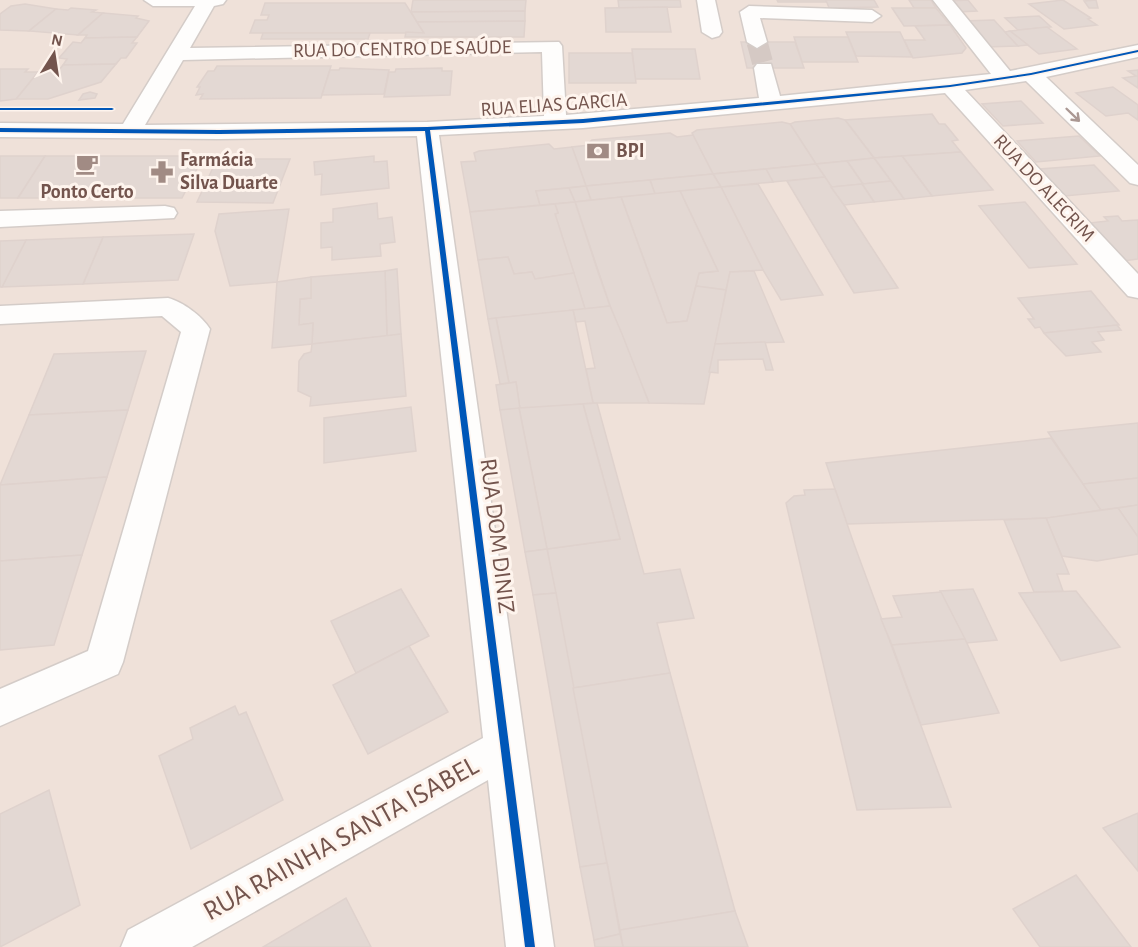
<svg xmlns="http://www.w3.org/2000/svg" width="1138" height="947" viewBox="0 0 1138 947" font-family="'Alegreya Sans',sans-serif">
<rect width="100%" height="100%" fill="#f6f0eb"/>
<rect fill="#efe1d9" x="0" y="0" width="1138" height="947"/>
<g fill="#e3d8d3" stroke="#dfd2cd" stroke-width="1.5">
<polygon points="413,0 526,0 525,11 411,12"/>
<polygon points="618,0 680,0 681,7 619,8"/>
<polygon points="777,0 826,0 826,2 778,2"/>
<polygon points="826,0 874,0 878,7 829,8"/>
<polygon points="909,0 931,0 936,8 914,8"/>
<polygon points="968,0 977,11 957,12 949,1"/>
<polygon points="1063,0 1091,18 1088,19 1097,25 1064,29 1029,4"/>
<polygon points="1096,0 1098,8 1089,8 1084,1"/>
<polygon points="265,3 405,3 424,33 250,33 255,20 267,20 269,15 261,15"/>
<polygon points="25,4 56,9 29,31 0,30 0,14 11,6"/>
<polygon points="667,7 671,32 606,32 605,8"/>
<polygon points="71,8 96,10 92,12 103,13 78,35 29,31 56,9 68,10"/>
<polygon points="892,8 936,8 950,25 904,26"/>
<polygon points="525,11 525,21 417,22 411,12"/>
<polygon points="103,13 138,16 136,18 149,21 137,37 85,38 87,35 78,35"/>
<polygon points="1039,16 1051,27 1018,30 1005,18"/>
<polygon points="994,20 1005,32 1018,46 985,47 963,21"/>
<polygon points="525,21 524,37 405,37 406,32 424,33 417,22"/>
<polygon points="950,25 966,48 962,53 913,58 904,40 925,40 915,26"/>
<polygon points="1047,27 1077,49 1039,54 1010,31"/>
<polygon points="1010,31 1028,45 1018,46 1005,32"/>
<polygon points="846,32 900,32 912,57 856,56"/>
<polygon points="263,33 370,33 368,39 261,39"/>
<polygon points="137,37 132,43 137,43 126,58 121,58 116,64 63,65 67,59 59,58 73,42 81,43 85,38"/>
<polygon points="794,37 848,37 858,62 802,62"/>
<polygon points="741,42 795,42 804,68 747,68"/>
<polygon points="632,49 695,49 700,79 635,79"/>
<polygon points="569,53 632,53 636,83 569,83"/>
<polygon points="116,64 101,82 48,99 16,99 38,72 59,70 63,65"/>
<polygon points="217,66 331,66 321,98 200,99 203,94 196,95 200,87 197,87 208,71 214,71"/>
<polygon points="340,68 389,70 384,94 322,95 330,70 339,70"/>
<polygon points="442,68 442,71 452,71 450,95 384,97 389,72 395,72 396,69"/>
<polygon points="0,69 28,69 25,72 38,72 16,99 0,101"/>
<polygon points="1138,70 1138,88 1123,78 1136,76 1128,71"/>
<polygon points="1113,87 1138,105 1138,120 1128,113 1106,116 1076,93"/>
<polygon points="90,92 97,94 95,98 79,100 83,94"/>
<polygon points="1021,101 1043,123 1003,126 982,104"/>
<polygon points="932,114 939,124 945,124 958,140 952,141 961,152 874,158 845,120"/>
<polygon points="838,118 845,120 874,158 816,164 790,124 795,122"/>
<polygon points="782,122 790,124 816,164 713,174 692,133 697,130"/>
<polygon points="670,133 677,137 693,135 713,174 586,186 572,147 590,145 589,143 592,140"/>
<polygon points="1079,136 1100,156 1036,162 1017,141"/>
<polygon points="549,144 554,149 572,147 586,186 536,191 540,205 470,212 461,162 476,161 474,153 479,151"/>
<polygon points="961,152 993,190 932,196 902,156"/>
<polygon points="0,156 45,156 18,198 0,198"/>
<polygon points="45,156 189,156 186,161 201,161 182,198 18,198"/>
<polygon points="374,156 374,162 387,161 389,188 321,195 322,174 315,175 314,162"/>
<polygon points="902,156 932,196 904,199 874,158"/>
<polygon points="874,158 891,181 863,184 847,161"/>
<polygon points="217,159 290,159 273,203 197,202"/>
<polygon points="847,161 863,184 831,187 816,164"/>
<polygon points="816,164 825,177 773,182 766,169"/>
<polygon points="1094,165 1119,191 1064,196 1040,169"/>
<polygon points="766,169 773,182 721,187 713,174"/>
<polygon points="713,174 721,187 655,194 650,180"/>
<polygon points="825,177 844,205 898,288 854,293 787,181"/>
<polygon points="650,180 655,194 591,200 586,186"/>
<polygon points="891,181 904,199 874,202 862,184"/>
<polygon points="758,184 823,295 781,300 763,270 721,187"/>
<polygon points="862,184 874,202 844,205 831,187"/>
<polygon points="586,186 591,200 575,202 569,188"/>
<polygon points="721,187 763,270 730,272 726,290 696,286 699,273 718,271 680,191"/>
<polygon points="569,188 575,202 540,205 536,191"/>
<polygon points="680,191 718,271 699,273 687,321 667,323 621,197"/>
<polygon points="621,197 667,323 687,321 696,286 726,290 704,404 649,403 610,306 575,202"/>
<polygon points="575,202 598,272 610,306 585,309 555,214 558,213 555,204"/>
<polygon points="1025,202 1077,264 1029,268 979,206"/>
<polygon points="377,203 378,219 392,217 395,242 380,244 381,256 332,260 332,247 321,248 321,223 333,222 333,209"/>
<polygon points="555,204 558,213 555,214 574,273 535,279 532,272 514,274 508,257 478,260 470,212"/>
<polygon points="289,209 277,282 230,286 215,231 219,214"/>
<polygon points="1118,216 1122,221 1138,220 1138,259 1123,261 1089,223 1108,221 1104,217"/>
<polygon points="194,234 178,280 83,284 103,237"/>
<polygon points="103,237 83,284 2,287 26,240"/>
<polygon points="26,240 2,287 0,287 0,241"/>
<polygon points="508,257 514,274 532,272 535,279 574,273 585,309 488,319 478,260"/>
<polygon points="397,269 401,334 387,336 385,271"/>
<polygon points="385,271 387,336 312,344 313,323 299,325 300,299 311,298 311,277"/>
<polygon points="754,271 784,342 715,344 730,272"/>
<polygon points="311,277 311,298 300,299 299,325 313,323 312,344 272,348 277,282"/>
<polygon points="1091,291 1119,325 1044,333 1040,327 1035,328 1028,319 1034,319 1018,298"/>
<polygon points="610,306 622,334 649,403 593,403 586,369 595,368 585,321 576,322 573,310"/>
<polygon points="573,310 593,403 520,409 516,382 509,383 496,318"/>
<polygon points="496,318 509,383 500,384 488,319"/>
<polygon points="1117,325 1121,330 1098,332 1104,340 1092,342 1101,352 1066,356 1044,333"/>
<polygon points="401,334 406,396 310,406 311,397 298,391 299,361 304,354 311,352 312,344"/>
<polygon points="765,342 773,370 766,370 763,359 718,360 718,373 709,372 715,344"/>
<polygon points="146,351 128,410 29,415 54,354"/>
<polygon points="516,382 520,409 500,410 496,385"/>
<polygon points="597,403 644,574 680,569 694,618 657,623 670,673 573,688 547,549 620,539 583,404"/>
<polygon points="583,404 620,539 547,549 519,408"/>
<polygon points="411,407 416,451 324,463 324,418"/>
<polygon points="519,408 547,549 525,552 500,410"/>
<polygon points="128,410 107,477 0,485 29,415"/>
<polygon points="1138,423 1138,478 1083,484 1048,432"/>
<polygon points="1051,438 1101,510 1048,518 847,524 826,463"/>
<polygon points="107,477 82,555 0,561 0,485"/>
<polygon points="1138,478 1138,505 1101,510 1083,484"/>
<polygon points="835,489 854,544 951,807 857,810 786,503 794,496 805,495 804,490"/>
<polygon points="1138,505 1138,537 1118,508"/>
<polygon points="1118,508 1138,537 1138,554 1097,561 1062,556 1046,518"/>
<polygon points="1046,518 1069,574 1057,574 1063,591 1034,592 1004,520"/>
<polygon points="547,549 556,593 533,595 525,552"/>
<polygon points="82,555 54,645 0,650 0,561"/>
<polygon points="401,589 429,636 356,673 331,621"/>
<polygon points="973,589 997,640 966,643 940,591"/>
<polygon points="1076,591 1120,647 1061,661 1019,593"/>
<polygon points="941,592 965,639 892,645 881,619 902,617 893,596"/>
<polygon points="556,593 607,863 580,867 533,595"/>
<polygon points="965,639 999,713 921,725 892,645"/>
<polygon points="409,646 448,712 368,754 333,685"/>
<polygon points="670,673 735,911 620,930 573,688"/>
<polygon points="235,706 239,715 246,712 283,800 191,849 159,756 193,739 190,728"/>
<polygon points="49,790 80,905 0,947 0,814"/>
<polygon points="1138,813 1138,871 1103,828"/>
<polygon points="607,863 620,934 594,940 580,867"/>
<polygon points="1076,875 1131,947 1040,947 1013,909"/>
<polygon points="346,898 371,947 263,947"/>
<polygon points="735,911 748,947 623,947 620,930"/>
<polygon points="620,934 623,947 595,947 594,940"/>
</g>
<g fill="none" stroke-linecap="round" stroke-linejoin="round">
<polyline stroke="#d5c9c4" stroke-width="21" stroke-dasharray="21 10" stroke-linecap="butt" points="757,42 764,68"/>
<g stroke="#d4ccc8" stroke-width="3">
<g id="minor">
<path d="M144,0h82l-3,4 -9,2 -24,42 369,-6 3,4 4,69 193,-17 -5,-30 3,-4h14l9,32 211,-22 -58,-74h19l58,71 128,-26v12l-92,20 92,88v20l-8,-2 -104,-102 -61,9 173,184v24l-10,-2 -183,-203 -362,35 -144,7 115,812h-48l-18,-167 -296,167h-71l7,-17 355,-192 -66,-602 -198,3 -219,-2v-14l123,1 72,-118h-42zM542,52l2,64 -117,6 -282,3 38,-65z"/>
<polygon points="697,0 715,0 722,32 719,36 712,38 702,32"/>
<polygon points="749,6 872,10 881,16 872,22 760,18 767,42 757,48 747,42 740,12"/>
<polygon points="165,206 174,208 177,213 174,218 0,227 0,211"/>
<path d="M168,298c15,4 34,18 42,31l-87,333 -5,12 -118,52v-37l88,-38 93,-319 -19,-16 -162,8v-18z"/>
</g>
</g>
<use href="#minor" fill="#fefdfc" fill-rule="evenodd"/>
<g stroke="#fef4ed" stroke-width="3">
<g id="cycleway">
<polygon points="1138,50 1138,52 1031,75 950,87 583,123 430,130 535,947 525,947 425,131 219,134 0,132 0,128 219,130 427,127 583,119 950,85 1031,73"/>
<polygon points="0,108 112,108 114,109 112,110 0,110"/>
</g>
</g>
<use href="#cycleway" fill="#0057b8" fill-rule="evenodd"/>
</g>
<defs><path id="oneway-shaft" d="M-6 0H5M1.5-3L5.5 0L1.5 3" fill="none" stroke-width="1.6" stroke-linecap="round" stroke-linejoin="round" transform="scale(1.5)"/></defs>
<use stroke="#ab9893" href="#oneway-shaft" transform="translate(1073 115) rotate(44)"/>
<defs>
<g id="bank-bare" transform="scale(1.8)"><path d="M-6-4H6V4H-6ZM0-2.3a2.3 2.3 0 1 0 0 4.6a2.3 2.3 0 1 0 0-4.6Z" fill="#a18b84" stroke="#fef4ed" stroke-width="2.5" paint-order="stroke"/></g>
<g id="cafe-bare" transform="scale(1.8)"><path d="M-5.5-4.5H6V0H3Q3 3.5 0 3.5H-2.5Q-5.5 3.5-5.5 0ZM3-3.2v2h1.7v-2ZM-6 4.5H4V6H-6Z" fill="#a18b84" stroke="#fef4ed" stroke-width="2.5" paint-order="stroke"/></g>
<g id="pharmacy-bare" transform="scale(1.8)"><path d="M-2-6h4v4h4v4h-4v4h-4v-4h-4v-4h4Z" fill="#a18b84" stroke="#fef4ed" stroke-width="2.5" paint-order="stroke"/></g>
</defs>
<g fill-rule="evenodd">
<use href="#bank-bare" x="598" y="151"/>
<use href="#cafe-bare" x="87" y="164"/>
<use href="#pharmacy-bare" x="162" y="172"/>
</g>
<g text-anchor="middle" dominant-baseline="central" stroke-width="6" stroke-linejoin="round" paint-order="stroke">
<g font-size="20" fill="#73544d" stroke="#fef4ed">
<text transform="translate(402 49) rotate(-1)">RUA DO CENTRO DE SAÚDE</text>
<text transform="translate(554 105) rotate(-4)">RUA ELIAS GARCIA</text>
<text transform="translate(1044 188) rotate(47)">RUA DO ALECRIM</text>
</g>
<g font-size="20" font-weight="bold" fill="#73544d" stroke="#fef4ed" text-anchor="start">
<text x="616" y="151">BPI</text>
<text x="180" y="160">Farmácia<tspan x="180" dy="23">Silva Duarte</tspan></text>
<text x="87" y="192" text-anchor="middle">Ponto Certo</text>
</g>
<g font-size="24" fill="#73544d" stroke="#fef4ed">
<text transform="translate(497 536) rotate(83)">RUA DOM DINIZ</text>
</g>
<g font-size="28" fill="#73544d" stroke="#fef4ed">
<text transform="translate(341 839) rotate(-29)">RUA RAINHA SANTA ISABEL</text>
</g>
</g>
<g transform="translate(54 54) rotate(12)" stroke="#fef4ed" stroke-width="4.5" paint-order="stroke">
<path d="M0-4.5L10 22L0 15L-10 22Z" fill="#73544d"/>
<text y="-9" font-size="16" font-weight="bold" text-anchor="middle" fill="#73544d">N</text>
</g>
</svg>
